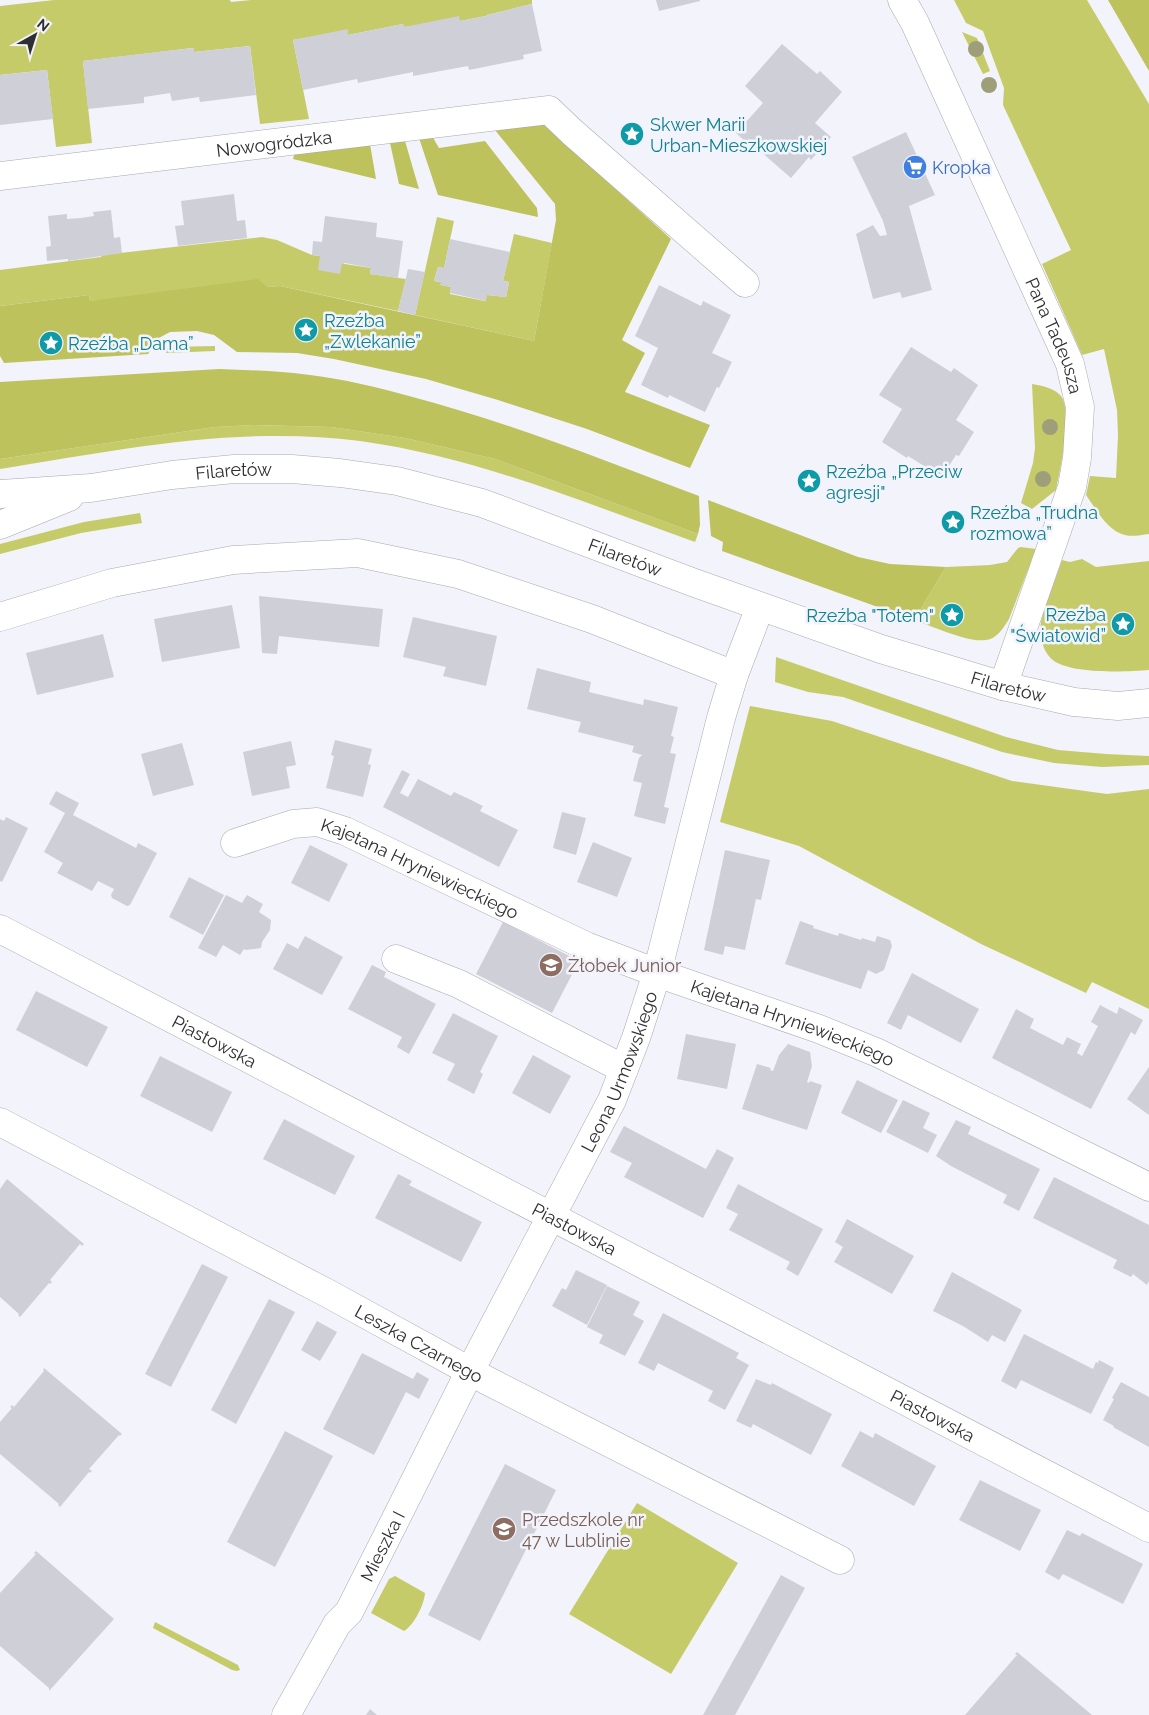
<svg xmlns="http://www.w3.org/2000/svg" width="1149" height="1715" viewBox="0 0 1149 1715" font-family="Raleway,sans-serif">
<rect width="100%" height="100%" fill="#f3f3fc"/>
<g fill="#c6cb6a">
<polygon points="54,0 230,0 231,2 251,0 532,0 532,4 487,15 486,16 460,21 404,27 403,24 348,35 348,30 293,40 309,119 260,124 250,46 194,52 193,48 83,61 92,143 56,147 47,70 0,75 0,6"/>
<path d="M954,0h133l62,104v430c-8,1 -17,3 -24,1 -18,-4 -29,-26 -39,-40l4,-19 26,2 2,-43 -1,-25 -13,-61 -22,6 -40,-91 29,-14 -68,-145 1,-17 -21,-57 -17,-8z"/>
<polygon points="962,32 977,38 990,71 983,74"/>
<polygon points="437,217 454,221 444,268 438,267 434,281 441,282 441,285 451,287 450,294 485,301 487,295 506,297 509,282 503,281 514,234 552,243 534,341 415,315"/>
<polygon points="262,237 277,240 312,255 320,256 345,264 371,268 370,274 406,279 398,311 280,286 90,301 89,295 0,306 0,270 101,257 102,255"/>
<polygon points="215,346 215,351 166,353 166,347"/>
<path d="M1032,384c11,2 22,4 29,12 12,15 -1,75 -5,94l-24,19 -11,-6 12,-40 2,-15z"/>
<path d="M254,425l77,2 74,11 90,21 203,75 -3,8c-110,-39 -219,-85 -335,-101 -120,-16 -242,9 -360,28v-10l215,-32z"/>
<polygon points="140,513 142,523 81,533 0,554 0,544 84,522"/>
<path d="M1021,547l15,2 -27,70c-5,8 -12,20 -23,21 -18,3 -54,-14 -72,-20l32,-53 44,-2 17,-3 11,-14z"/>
<path d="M1082,559l14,8 53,-6v109c-23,2 -76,4 -95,-9 -9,-6 -14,-21 -14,-31 1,-17 16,-51 22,-70l8,2z"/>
<polygon points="776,657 1006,737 1058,750 1106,754 1149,756 1149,765 1102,767 1054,763 1002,752 843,697 808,692 775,682"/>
<polygon points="750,706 832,721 1012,781 1107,794 1149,789 1149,1009 1092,982 1086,993 981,944 799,846 720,822"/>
<polygon points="637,1503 738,1563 671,1674 569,1614"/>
<path d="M395,1576l30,17c-1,12 -11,32 -21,38l-33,-18 18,-34z"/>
<polygon points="155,1622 238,1665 240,1670 237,1671 232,1670 153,1628"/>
</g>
<g fill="#bdc25c">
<polygon points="1108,0 1149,0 1149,71"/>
<polygon points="539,120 671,239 622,340 645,353 625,392 710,425 690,468 587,429 498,400 426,379 334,359 297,353 237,352 214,335 197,331 170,332 157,339 148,354 4,363 0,356 0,306 89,295 90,301 258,279 267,287 280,286 534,341 556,220 555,204 490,124"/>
<polygon points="432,136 439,148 485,141 537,208 538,217 438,195 419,138"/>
<polygon points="405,141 419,189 399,184 390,143"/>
<polygon points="370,144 376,179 293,159 295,152"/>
<path d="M219,369c30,1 60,2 91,6 33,4 67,12 99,21 99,26 194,64 290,100l1,29 -2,9 -203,-75 -90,-21 -74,-11 -77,-2 -39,2 -215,32v-77z"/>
<polygon points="708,500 858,557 890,564 946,567 914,620 722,551 723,542 711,536"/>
</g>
<g fill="#cfcfd8">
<polygon points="656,0 700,0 700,1 659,11"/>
<polygon points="532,4 542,51 523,55 524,59 469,70 468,66 413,76 413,72 358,83 357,79 303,90 293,40 348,29 348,35 403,24 404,27 459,16 460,21 486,16 487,15"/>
<polygon points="782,44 817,74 820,71 842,92 815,123 831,137 811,160 809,157 791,178 760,151 758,153 736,133 763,103 745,86"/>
<polygon points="250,46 256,95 200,102 199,97 172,101 170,93 144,97 144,103 88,109 83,61 166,51 194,48 194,52"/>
<polygon points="47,70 53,119 0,125 0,75"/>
<polygon points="906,132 935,195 909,206 932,290 902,298 900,292 873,299 856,234 873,225 880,236 887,235 883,221 852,157"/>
<polygon points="234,194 237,221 245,220 247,238 178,246 175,226 184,225 181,201"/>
<polygon points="111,210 114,238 120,237 122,253 68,261 68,259 47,261 46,247 51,246 48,216 67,214 67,219 81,218 94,216 93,212"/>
<polygon points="325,216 377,223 376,237 403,241 398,278 370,274 371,268 345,263 342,263 340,274 318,270 320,256 312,255 313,241 322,242"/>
<polygon points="450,239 510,252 503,281 509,282 506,297 487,295 486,301 450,293 451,287 440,285 441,282 434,281 438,267 444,268"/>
<polygon points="408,269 425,272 415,315 398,311"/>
<polygon points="659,285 701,306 703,301 731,315 712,353 732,362 719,388 717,387 705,412 669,395 668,398 641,385 658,348 635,336"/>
<polygon points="911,347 951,372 954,368 978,385 956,420 974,432 959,456 956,455 942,477 908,456 907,458 882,442 902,409 879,395"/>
<polygon points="259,596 383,609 379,647 279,636 277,654 262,653"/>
<polygon points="232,605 240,648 162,662 154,619"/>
<polygon points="413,617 497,636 486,686 443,676 446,667 403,657"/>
<polygon points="103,634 114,677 37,695 26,653"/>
<polygon points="537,668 591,682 589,692 643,705 644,699 678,707 671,736 674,737 670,753 676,754 664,807 669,808 665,824 634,816 642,783 633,781 639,758 642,755 632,752 634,746 578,732 581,722 527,709"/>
<polygon points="335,740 372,749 368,764 371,765 363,797 326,788 334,756 331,755"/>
<polygon points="291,741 296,765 286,767 290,788 252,796 243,752"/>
<polygon points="182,743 194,785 153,796 141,754"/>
<polygon points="402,770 410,774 400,793 408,797 418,779 451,796 454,792 471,800 483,806 480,811 518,830 499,867 383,807"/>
<polygon points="56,791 79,803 73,815 136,848 138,843 157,853 130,905 127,906 112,898 111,895 114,889 98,881 92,891 57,873 63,863 44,852 65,813 49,804"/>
<polygon points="562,812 586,818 576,855 553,848"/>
<polygon points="6,817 28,828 2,882 0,881 0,819 4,821"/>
<polygon points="593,842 632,858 617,897 577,882"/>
<polygon points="310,845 348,864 329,902 291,883"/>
<polygon points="725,850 770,860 761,900 756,899 745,950 725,946 723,955 704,950"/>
<polygon points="189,877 224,895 203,935 169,917"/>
<polygon points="226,895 242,903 247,895 263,904 259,912 271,920 270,930 262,942 261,948 246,950 244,949 240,955 223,945 216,957 198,948"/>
<polygon points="800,921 814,926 813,928 838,936 839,933 861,940 862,938 875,942 877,936 890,940 892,946 884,970 876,974 868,970 861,989 785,964"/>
<polygon points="503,922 579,961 552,1013 476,974"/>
<polygon points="305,936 343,957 322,995 273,969 287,943 298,949"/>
<polygon points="372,965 386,972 384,977 436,1004 409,1054 397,1047 402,1037 348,1009"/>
<polygon points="912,973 979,1009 961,1043 908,1015 901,1030 887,1023"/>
<polygon points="36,991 108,1027 87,1067 16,1030"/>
<polygon points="1100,1005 1117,1014 1119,1007 1143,1020 1135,1035 1131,1032 1091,1109 992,1058 1016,1009 1034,1019 1030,1028 1063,1045 1067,1037 1081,1044 1077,1053 1082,1056 1098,1026 1091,1022"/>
<polygon points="453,1013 498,1036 480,1072 483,1074 474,1094 447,1080 455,1064 432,1053"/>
<polygon points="686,1034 736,1044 727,1089 677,1079"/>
<polygon points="788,1044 810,1052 812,1066 807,1082 809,1083 810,1081 822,1085 807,1130 742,1109 757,1064 771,1068 770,1070 773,1071 779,1055"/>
<polygon points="533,1055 571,1076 550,1114 512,1093"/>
<polygon points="160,1056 232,1092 212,1132 140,1096"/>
<polygon points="1149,1067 1149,1115 1127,1099"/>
<polygon points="857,1080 898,1100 881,1133 841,1113"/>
<polygon points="903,1100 930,1113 923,1128 937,1135 928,1153 886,1132"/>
<polygon points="284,1119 355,1156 335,1195 263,1159"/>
<polygon points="956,1120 971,1127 968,1134 1040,1169 1019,1211 1003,1203 1007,1195 951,1166 936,1156"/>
<polygon points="624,1126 706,1169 717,1149 734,1158 703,1218 624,1177 632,1163 610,1152"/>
<polygon points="398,1174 412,1181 409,1185 482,1222 461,1262 375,1218"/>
<polygon points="1054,1177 1149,1225 1149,1281 1147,1285 1133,1274 1131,1277 1113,1268 1117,1260 1033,1218"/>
<polygon points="7,1179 84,1244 82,1246 80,1244 50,1280 52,1282 50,1284 49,1283 20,1317 18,1315 19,1314 0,1297 0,1189"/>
<polygon points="738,1184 823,1229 798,1276 786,1269 790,1262 729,1230 738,1214 726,1208"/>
<polygon points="847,1219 914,1256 892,1294 834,1262 843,1247 835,1242"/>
<polygon points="202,1264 228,1277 171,1387 145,1374"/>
<polygon points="576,1270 607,1285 587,1325 552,1306 562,1288 566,1290"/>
<polygon points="952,1272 1022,1310 1005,1342 992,1335 988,1342 963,1326 933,1311"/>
<polygon points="607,1286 640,1302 633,1315 644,1321 625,1356 599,1343 603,1335 587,1327"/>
<polygon points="269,1299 295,1312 236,1424 211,1410"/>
<polygon points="663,1313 739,1353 736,1358 749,1365 725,1410 708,1401 713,1391 658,1363 654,1371 638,1363"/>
<polygon points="317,1321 337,1332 320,1361 301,1350"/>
<polygon points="1024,1334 1093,1369 1096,1362 1098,1363 1099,1360 1114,1368 1091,1414 1021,1380 1016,1389 1001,1381"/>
<polygon points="362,1353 413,1379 417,1372 429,1379 419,1399 406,1392 374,1455 323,1429"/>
<polygon points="44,1368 122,1434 120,1436 119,1435 89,1469 92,1471 90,1473 89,1472 60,1507 58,1505 59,1504 0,1454 0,1422 12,1408 10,1407 12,1405 14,1407 44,1371 43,1370"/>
<polygon points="756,1379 771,1385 772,1383 832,1414 811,1455 753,1424 751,1428 736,1421"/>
<polygon points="1121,1382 1149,1397 1149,1447 1113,1427 1114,1426 1103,1420 1114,1399 1112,1398"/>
<polygon points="285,1431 333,1456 275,1567 227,1542"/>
<polygon points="860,1431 873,1438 875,1433 936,1466 914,1506 841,1466"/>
<polygon points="505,1464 556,1490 480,1641 428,1615"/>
<polygon points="980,1480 1041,1510 1020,1551 959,1520"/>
<polygon points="1067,1530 1080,1536 1082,1533 1143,1564 1123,1604 1063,1574 1059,1580 1045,1572"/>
<polygon points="36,1551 114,1619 49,1691 49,1688 0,1646 0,1593 36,1554 34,1553"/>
<polygon points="781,1575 805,1588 735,1715 703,1715"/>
<polygon points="1017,1652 1092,1715 965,1715 1017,1655 1015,1654"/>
<polygon points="370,1709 377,1715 366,1715"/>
</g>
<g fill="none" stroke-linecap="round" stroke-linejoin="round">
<g stroke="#a8a8b1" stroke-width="29">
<g id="minor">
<path id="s1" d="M902,0l13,23 155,341 10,43 -3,51 -5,29 -69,199"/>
<path id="s2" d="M0,176l549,-66 23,22 173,151"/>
<polyline points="0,617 112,583 233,560 358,553 458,574 592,619 734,675"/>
<path id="s3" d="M235,843l58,-19 24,-2 28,9 241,115 71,27 162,56 59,24 271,134"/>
<path id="s4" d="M0,929l1149,599"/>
<polyline points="396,959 459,984 624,1069"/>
<path id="s5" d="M0,1122l327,171 159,87 354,180"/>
<path id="s6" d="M286,1715l51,-91 12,-12 121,-241 142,-271 24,-62 21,-65 64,-255 13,-43 26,-68"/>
</g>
</g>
<g stroke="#a8a8b1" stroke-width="29">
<g id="major">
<path id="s7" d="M0,494l91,-6 81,-13 62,-6h58l48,4 57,8 85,22 210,79 189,67 122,37 71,16 44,4 31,-3"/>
<polyline points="0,525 69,497"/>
</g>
</g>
<use href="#minor" stroke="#fff" stroke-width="28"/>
<use href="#major" stroke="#fff" stroke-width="28"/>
</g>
<g fill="#9e9f79">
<circle cx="976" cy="49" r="8"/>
<circle cx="989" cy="85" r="8"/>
<circle cx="1050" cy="427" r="8"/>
<circle cx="1043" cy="479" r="8"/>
</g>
<defs>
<g id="sight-disc" transform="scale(1.25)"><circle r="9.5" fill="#0f9aa8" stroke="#f3f3fc"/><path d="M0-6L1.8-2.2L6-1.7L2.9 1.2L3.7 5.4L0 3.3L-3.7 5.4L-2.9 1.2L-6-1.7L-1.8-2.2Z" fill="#fff"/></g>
<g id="supermarket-disc" transform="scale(1.25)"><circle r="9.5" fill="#3f7fe0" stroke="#f3f3fc"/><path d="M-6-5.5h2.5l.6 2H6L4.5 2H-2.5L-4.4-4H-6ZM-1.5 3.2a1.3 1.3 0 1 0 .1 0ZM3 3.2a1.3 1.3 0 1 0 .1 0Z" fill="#fff"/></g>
<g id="school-disc" transform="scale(1.25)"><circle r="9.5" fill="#8d6e63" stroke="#f3f3fc"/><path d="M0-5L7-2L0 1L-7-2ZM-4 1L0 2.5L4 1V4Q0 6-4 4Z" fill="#fff"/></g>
</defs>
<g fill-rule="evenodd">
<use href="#sight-disc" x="632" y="134"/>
<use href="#supermarket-disc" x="915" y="167"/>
<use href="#sight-disc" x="306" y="330"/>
<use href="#sight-disc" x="51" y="343"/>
<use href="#sight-disc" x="809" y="481"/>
<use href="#sight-disc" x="953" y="522"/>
<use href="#sight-disc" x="952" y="615"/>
<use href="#sight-disc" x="1123" y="624"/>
<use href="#school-disc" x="551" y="965"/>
<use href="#school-disc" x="504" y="1529"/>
</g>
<g text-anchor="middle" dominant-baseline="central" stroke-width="5" stroke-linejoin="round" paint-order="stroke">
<g font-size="18" fill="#0d838f" stroke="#f3f3fc" text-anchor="start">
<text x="650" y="124">Skwer Marii<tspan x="650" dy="21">Urban-Mieszkowskiej</tspan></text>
<text x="324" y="320">Rzeźba<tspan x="324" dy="21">„Zwlekanie”</tspan></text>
<text x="68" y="343">Rzeźba „Dama”</text>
<text x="826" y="471">Rzeźba „Przeciw<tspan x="826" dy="21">agresji"</tspan></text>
<text x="970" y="512">Rzeźba „Trudna<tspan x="970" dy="21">rozmowa”</tspan></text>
<text x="1106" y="614" text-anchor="end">Rzeźba<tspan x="1106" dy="21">"Światowid”</tspan></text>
<text x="934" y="615" text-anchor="end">Rzeźba "Totem"</text>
</g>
<g font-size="18" fill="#2e2f32" stroke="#f3f3fc">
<text stroke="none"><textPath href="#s2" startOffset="276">Nowogródzka</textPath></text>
<text stroke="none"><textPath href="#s1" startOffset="369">Pana Tadeusza</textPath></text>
<text stroke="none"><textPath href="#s7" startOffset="235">Filaretów</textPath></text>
<text stroke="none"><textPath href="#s7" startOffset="640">Filaretów</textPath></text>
<text stroke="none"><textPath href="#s7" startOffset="1045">Filaretów</textPath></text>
<text stroke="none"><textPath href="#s3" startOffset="198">Kajetana Hryniewieckiego</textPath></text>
<text stroke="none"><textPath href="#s3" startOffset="602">Kajetana Hryniewieckiego</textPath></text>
<text stroke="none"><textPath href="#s4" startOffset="242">Piastowska</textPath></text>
<text stroke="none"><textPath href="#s6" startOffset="726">Leona Urmowskiego</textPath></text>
<text stroke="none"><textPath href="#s4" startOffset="648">Piastowska</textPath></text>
<text stroke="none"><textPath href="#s5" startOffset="474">Leszka Czarnego</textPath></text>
<text stroke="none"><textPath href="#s4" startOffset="1052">Piastowska</textPath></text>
<text stroke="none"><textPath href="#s6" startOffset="195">Mieszka I</textPath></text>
</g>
<g font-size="18" fill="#366cbe" stroke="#f3f3fc" text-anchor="start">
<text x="932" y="167">Kropka</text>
</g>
<g font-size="18" fill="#785e54" stroke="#f3f3fc" text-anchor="start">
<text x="568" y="965">Żłobek Junior</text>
<text x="522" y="1519">Przedszkole nr<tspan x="522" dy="21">47 w Lublinie</tspan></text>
</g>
</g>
<g transform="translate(35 35) rotate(39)" stroke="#f3f3fc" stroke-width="4" paint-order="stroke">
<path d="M0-4L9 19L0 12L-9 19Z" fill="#2e2f32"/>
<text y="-8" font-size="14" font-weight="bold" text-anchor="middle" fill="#2e2f32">N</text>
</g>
</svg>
